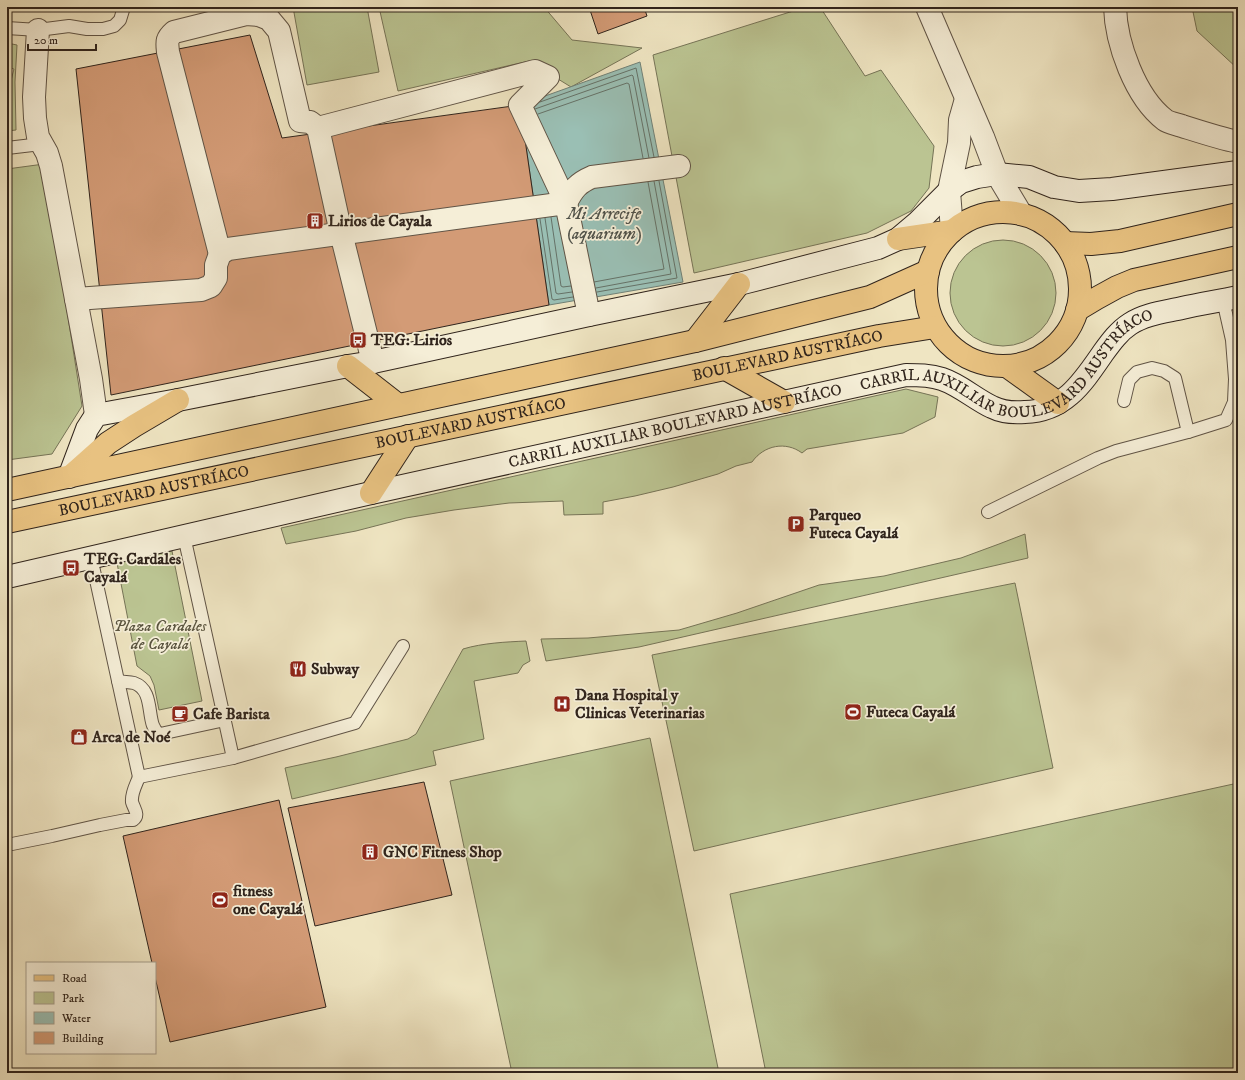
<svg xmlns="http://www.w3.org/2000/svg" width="1245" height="1080" viewBox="0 0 1245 1080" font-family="'IM FELL DW Pica',serif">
<rect width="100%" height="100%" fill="#efe5c2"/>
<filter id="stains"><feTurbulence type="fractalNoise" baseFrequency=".005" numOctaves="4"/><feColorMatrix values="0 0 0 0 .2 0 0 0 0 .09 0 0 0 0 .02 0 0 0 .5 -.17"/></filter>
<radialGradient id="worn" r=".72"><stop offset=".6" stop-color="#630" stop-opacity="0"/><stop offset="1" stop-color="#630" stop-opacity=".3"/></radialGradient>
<g fill="#bbc492" stroke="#767457">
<polygon points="293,7 367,7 379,72 307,85"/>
<polygon points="379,7 544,7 572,40 642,48 571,87 529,61 398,91"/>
<polygon points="806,7 820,7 865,76 881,70 934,146 929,188 911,211 867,233 694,273 653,55"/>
<polygon points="1192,7 1238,7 1238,69 1197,31"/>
<polygon points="7,43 17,45 15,82 16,130 7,131 7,96 14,69 7,67"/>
<polygon points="44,164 82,406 52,454 7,460 7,169"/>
<circle cx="1003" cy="293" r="53"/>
<path d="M906,389l32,8 -3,20 -32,16 -96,16 -5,4c-16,-12 -38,-8 -50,9l-16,4 -18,8 -45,13 -38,9 -32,6v12l-39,1 -1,-14 -54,2 -55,7 -48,8 -50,13 -70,13 -5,-16z"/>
<polygon points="1025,534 1028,558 639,647 546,661 541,639 588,638 679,630 737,613 819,585 884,576 961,558 999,544"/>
<polygon points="172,551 202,701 159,710 154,685 150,676 137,666 117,563"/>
<polygon points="1015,583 1053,768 694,851 652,655"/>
<path d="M526,641l4,20 -7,4 -5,8 -44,8 10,58 -51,12 3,14 -144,34 -7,-31 51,-11 72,-18 8,-5 47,-85c20,-6 42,-7 63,-8z"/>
<polygon points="650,738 719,1073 512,1073 450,781"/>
<polygon points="1238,783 1238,1073 766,1073 730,894"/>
</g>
<polygon fill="#9abfb4" stroke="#708177" points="640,62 683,282 549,305 520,105"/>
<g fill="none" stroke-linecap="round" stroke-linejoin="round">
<g stroke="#657268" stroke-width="1">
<polyline points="540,102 636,68 654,157"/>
<polyline points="535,109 632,75 633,76 649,158"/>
<polyline points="538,114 627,83 629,84 643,158"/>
<polyline points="551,217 561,286 563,287 571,286"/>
<polyline points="545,218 556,293 558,294 572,292"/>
<polyline points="540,219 552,299 554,300 573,297"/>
<polyline points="594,282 664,269 648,182"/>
<polyline points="596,288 671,274 654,181"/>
<polyline points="597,292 677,278 659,181"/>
</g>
</g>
<g fill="#d39b76" stroke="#30241c">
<polygon points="589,7 644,7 647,16 598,34"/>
<polygon points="250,35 282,138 520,105 549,305 111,395 76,69"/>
<polygon points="424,782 452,895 315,926 288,808"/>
<polygon points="279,800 326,1007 170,1042 155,977 155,963 152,963 123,836"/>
</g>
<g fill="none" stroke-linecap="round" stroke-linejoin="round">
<g stroke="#605446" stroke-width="14">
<g id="lane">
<polyline points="7,28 38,30 69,26 87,29 103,29 114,26 120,20 124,7"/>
<polyline points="7,148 41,144"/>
<polyline points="1124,401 1129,380 1137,372 1152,368 1164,371 1175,378 1188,432"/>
<polyline points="988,512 1098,458 1116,451 1188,432 1226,420 1234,402 1235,379 1232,340 1223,300"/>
<polyline points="91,557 139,777 233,758 184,536"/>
<path d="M118,681c5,1 11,1 16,2 23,8 10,43 26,51l65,-14"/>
<polyline points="233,758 355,723 403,646"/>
<path d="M7,845l45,-9 48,-11 26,-5h7c7,-5 1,-11 -1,-18 -1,-9 4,-17 7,-25"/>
</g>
</g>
<g stroke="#605446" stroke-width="24">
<g id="street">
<polyline points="927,7 983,137 997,174 1021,214"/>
<path d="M1115,7c1,36 20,90 50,113 4,3 12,4 17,6 19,6 37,12 56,16"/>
<polyline points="38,30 34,97 35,118 38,137 47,153 51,166 91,379 96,415"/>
<path d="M318,128l217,-57 13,6 -28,28 46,98c7,-14 12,-20 26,-26l87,-11"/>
<polyline points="952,231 949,191 959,143 960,120 966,99"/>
<path d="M220,254l-52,-202c-1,-10 -2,-13 6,-20l72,-18 13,1 10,4 10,12 21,90 10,1 8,6 23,105 32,129"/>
<polyline points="76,299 201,290 211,286 216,278 216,265 220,254 228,249 566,203 589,315"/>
</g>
</g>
<g stroke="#30241c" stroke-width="24">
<g id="secondary">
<polyline points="69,477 87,429 96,415 178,400 348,366 373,362 589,315 739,284 878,248 898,239 917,223 949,191 961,182 977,177 997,174 1029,177 1054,187 1079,191 1112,189 1238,172"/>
<path id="s1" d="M7,577l364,-84 535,-118c12,0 24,0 36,4 18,6 33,20 50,28 10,5 22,6 33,5 40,-1 58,-30 78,-59 8,-11 16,-22 27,-29 15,-10 34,-12 52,-16 18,-4 37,-7 56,-11"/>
</g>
</g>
<g stroke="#30241c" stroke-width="24">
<g id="primary">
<circle cx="1003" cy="289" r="77"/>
<polyline points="898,239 952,231"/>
<polyline points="1065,243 1091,244 1120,241 1238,214"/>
<polyline points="1077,310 1097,298 1117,287 1134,280 1238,257"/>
<polyline points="695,341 739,284"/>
<polyline points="348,366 398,405"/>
<polyline points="1008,367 1058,403"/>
<polyline points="724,368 784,402"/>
<polyline points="72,475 108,443 134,426 178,400"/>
<polyline points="7,490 695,341 870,297 928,271"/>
<polyline points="371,493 408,436"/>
<path id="s2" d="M7,522l872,-186 56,-9"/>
</g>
</g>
<use href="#lane" stroke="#f5eed7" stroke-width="12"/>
<use href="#street" stroke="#f5eed7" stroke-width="22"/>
<use href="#secondary" stroke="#f5eed7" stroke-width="22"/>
<use href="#primary" stroke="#e8c281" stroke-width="22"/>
</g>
<defs>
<g id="building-square" transform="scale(0.9)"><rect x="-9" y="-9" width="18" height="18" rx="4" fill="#8f2418" stroke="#f5eed7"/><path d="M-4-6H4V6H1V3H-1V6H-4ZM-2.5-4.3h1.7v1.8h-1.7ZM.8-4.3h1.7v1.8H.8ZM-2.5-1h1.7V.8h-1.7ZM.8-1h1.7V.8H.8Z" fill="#fff"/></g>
<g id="bus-square" transform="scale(0.9)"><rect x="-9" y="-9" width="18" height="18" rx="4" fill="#8f2418" stroke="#f5eed7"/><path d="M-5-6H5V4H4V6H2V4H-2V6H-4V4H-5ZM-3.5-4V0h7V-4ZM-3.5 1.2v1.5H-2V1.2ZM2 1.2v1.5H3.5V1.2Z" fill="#fff"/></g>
<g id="parking-square" transform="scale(0.9)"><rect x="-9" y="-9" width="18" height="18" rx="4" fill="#8f2418" stroke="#f5eed7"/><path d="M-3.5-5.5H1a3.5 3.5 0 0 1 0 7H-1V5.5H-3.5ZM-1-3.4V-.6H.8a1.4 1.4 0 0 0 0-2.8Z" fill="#fff"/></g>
<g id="restaurant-square" transform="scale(0.9)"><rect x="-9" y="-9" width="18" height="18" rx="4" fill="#8f2418" stroke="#f5eed7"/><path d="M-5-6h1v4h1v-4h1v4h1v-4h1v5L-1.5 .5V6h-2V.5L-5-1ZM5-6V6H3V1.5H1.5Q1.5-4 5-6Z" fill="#fff"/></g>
<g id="hospital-square" transform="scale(0.9)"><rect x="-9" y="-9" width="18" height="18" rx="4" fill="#8f2418" stroke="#f5eed7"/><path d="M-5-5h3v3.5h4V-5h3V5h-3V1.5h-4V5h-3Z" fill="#fff"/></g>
<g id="stadium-square" transform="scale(0.9)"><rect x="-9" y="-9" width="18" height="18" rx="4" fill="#8f2418" stroke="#f5eed7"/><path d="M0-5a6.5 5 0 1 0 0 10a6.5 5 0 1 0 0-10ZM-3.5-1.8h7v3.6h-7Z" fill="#fff"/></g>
<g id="cafe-square" transform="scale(0.9)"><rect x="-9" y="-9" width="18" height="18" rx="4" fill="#8f2418" stroke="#f5eed7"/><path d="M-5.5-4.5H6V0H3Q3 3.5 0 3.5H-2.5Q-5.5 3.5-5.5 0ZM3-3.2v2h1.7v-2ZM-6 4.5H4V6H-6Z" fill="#fff"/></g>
<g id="shop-square" transform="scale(0.9)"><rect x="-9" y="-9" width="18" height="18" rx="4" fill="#8f2418" stroke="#f5eed7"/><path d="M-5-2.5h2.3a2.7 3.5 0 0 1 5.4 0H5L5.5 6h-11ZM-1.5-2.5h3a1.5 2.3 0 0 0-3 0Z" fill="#fff"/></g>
</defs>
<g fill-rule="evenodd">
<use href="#building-square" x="315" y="221"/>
<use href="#bus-square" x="358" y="340"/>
<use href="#parking-square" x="796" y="524"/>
<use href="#bus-square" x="71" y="568"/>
<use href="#restaurant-square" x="298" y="669"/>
<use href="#hospital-square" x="562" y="704"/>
<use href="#stadium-square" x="853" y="712"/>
<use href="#cafe-square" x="180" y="714"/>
<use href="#shop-square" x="79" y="737"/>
<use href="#building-square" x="370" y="852"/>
<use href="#stadium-square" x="220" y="900"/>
</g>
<g text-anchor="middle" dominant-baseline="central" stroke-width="3.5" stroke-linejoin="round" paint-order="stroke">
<g font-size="16" font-weight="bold" fill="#30241c" stroke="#f5eed7" text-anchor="start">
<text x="328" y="221">Lirios de Cayala</text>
<text x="371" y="340">TEG: Lirios</text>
<text x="809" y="515">Parqueo<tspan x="809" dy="18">Futeca Cayalá</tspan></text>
<text x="84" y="559">TEG: Cardales<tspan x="84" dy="18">Cayalá</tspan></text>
<text x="311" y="669">Subway</text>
<text x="575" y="695">Dana Hospital y<tspan x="575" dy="18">Clinicas Veterinarias</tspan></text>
<text x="866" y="712">Futeca Cayalá</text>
<text x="193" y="714">Cafe Barista</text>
<text x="92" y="737">Arca de Noé</text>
<text x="383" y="852">GNC Fitness Shop</text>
<text x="233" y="891">fitness<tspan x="233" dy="18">one Cayalá</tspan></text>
</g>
<g font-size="16" fill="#30241c" stroke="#f5eed7">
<text stroke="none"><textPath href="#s1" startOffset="1045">CARRIL AUXILIAR BOULEVARD AUSTRÍACO</textPath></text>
<text stroke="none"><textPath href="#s2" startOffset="798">BOULEVARD AUSTRÍACO</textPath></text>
<text stroke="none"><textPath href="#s2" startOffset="474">BOULEVARD AUSTRÍACO</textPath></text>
<text stroke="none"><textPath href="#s1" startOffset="685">CARRIL AUXILIAR BOULEVARD AUSTRÍACO</textPath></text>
<text stroke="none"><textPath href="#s2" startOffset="150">BOULEVARD AUSTRÍACO</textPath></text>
</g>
<g font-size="16" font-style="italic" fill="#5a543f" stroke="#f5eed7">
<text x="160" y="626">Plaza Cardales<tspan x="160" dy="18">de Cayalá</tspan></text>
</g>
<g font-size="17" font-style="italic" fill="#50524a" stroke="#f5eed7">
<text x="604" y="214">Mi Arrecife<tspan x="604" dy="20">(aquarium)</tspan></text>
</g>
</g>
<rect width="1245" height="1080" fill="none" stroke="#efe5c2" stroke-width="24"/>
<rect x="8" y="8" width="1229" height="1064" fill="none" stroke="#30241c" stroke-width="2"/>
<rect x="12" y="12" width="1221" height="1056" fill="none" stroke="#30241c"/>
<rect x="26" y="962" width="130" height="92" fill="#f5eed7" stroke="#a69d8c"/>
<rect x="34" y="975" width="20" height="6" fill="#e8c281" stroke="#a69d8c"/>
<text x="62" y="982" font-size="12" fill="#30241c">Road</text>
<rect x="34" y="992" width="20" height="12" fill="#bbc492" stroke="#a69d8c"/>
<text x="62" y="1002" font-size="12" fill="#30241c">Park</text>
<rect x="34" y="1012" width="20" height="12" fill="#9abfb4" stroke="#a69d8c"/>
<text x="62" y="1022" font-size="12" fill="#30241c">Water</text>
<rect x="34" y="1032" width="20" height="12" fill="#d39b76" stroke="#a69d8c"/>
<text x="62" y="1042" font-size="12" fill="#30241c">Building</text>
<path d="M28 44v6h68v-6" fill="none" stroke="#30241c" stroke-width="2"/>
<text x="34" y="44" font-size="12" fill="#30241c" stroke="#f5eed7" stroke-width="3" paint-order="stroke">20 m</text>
<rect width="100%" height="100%" filter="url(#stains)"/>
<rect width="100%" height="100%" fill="url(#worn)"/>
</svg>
